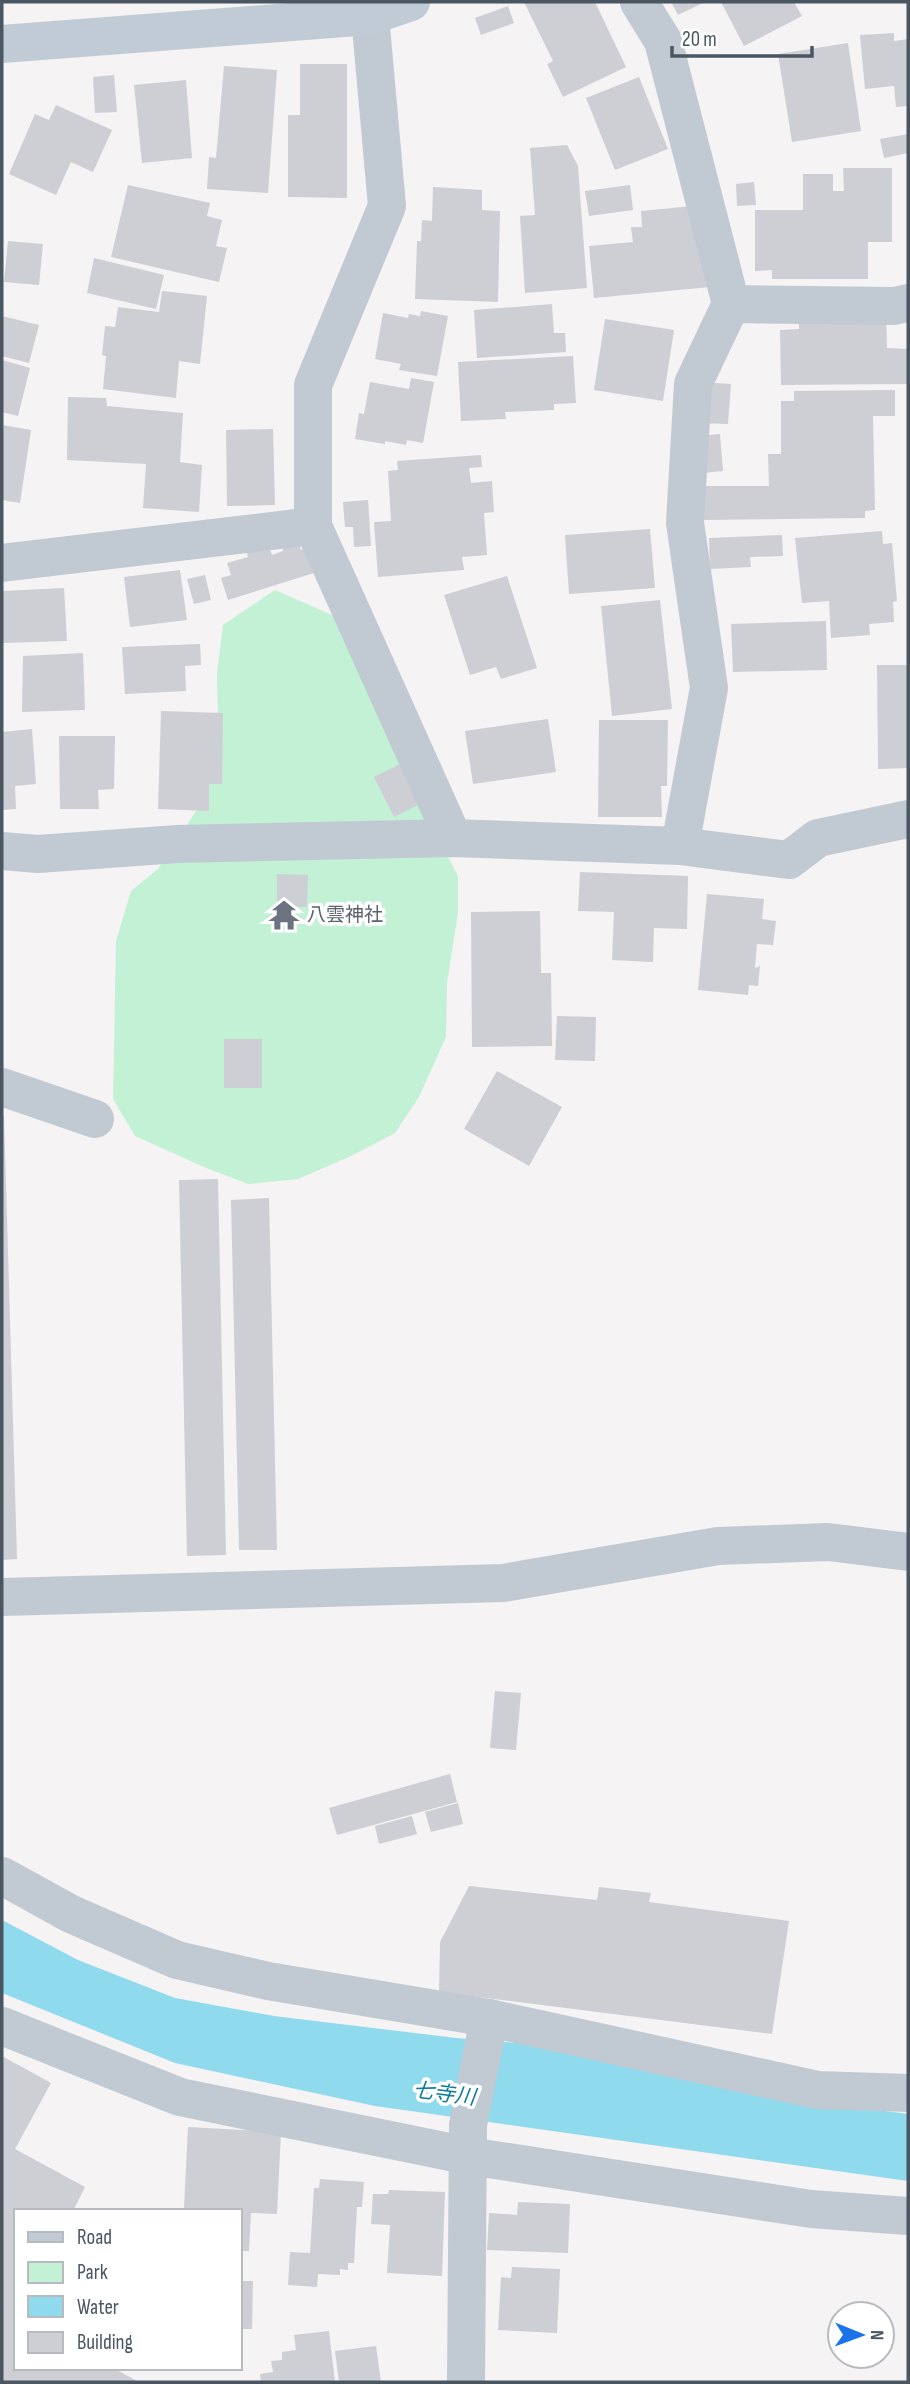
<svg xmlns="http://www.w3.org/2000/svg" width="910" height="2384" viewBox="0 0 910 2384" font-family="'Sofia Sans Condensed','Noto Sans JP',sans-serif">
<rect width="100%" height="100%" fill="#f5f3f3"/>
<polygon fill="#c3f1d5" points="275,590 332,615 419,802 458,876 458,913 447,983 446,1037 419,1097 395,1133 351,1156 298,1179 248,1184 204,1167 135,1136 113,1099 116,941 131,891 158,869 198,808 218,722 217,673 223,625"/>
<polygon fill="#90daee" points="2,1920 78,1960 175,1998 274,2016 456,2038 518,2043 817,2102 908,2114 908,2181 375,2106 175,2063 2,1993"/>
<g fill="#cdcfd5">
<polygon points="524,2 595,2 626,67 563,97 547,64 553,61"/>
<polygon points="671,2 705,2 678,15"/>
<polygon points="721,2 794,2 802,16 744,46"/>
<polygon points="508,6 514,23 481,35 475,18"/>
<polygon points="894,33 894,41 908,39 908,106 896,107 894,86 865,89 860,35"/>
<polygon points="848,43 861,131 792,142 778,54"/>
<polygon points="300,64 347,64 347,198 288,197 288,115 300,115"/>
<polygon points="224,66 277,70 268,193 207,189 209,157 216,158"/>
<polygon points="114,75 117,112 95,113 93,77"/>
<polygon points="639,77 668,149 615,170 586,98"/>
<polygon points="186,80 192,158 142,163 134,85"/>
<polygon points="56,105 112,130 93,172 71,162 56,195 9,174 35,114 49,120"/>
<polygon points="908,134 908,153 884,158 880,139"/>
<polygon points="567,145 578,166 587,288 525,293 520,216 535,215 530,148"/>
<polygon points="843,168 892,168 892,242 868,242 868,279 772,279 772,270 755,271 755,210 803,210 803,174 833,174 833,191 844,191"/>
<polygon points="754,182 756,205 737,206 736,184"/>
<polygon points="128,185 210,203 207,216 222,220 216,246 227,248 219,282 111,257"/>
<polygon points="630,185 633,210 589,216 585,191"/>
<polygon points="433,187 482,190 482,210 500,211 498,302 415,299 417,241 421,241 422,220 432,221"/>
<polygon points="703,205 710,287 594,298 589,246 633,242 631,227 642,227 641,211"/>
<polygon points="8,241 43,244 39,285 4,282"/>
<polygon points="94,258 164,275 156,309 87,293"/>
<polygon points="162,291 207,296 200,364 179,361 176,398 103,389 106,356 102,355 105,326 115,327 118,307 159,312"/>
<polygon points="552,304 554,333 565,333 566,352 477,358 474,310"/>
<polygon points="421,311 448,316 437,376 399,370 401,364 375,359 383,313 408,318 409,314 420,316"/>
<polygon points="886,311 887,348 908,349 908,384 781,385 780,330 799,329 799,318"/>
<polygon points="2,316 39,325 29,363 2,356"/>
<polygon points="605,319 674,330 663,401 594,390"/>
<polygon points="573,356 576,403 554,404 554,410 505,412 506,419 461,421 458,362"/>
<polygon points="2,360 30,368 18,416 2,412"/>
<polygon points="411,378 434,382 423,443 407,440 406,445 385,441 385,444 355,439 359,413 364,414 370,382 409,389"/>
<polygon points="699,382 731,384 728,424 696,423"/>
<polygon points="895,390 895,416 873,416 875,510 865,511 865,518 702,520 702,486 769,486 768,454 781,454 781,401 794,401 794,391"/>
<polygon points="68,397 106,398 107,406 183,413 180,462 202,465 199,512 143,508 146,464 67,460"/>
<polygon points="2,425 31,430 20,503 2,500"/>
<polygon points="273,429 275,505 227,506 226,430"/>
<polygon points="720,434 723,471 703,473 699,436"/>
<polygon points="481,455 482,467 469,468 471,483 492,481 494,512 484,513 487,555 462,557 464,570 378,577 374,522 391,521 388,471 398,470 397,461"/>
<polygon points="368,500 371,546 354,547 353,527 345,527 343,502"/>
<polygon points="650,529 655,588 569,594 565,535"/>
<polygon points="882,531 883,544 892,543 897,601 893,602 894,622 869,624 870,635 831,638 829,601 802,603 795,538"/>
<polygon points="782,535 783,556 750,557 751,567 710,569 709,538"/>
<polygon points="298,540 301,550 309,548 317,572 228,600 221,578 231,575 227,563 248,557 246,549 267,542 272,555 283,551 282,545"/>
<polygon points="180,570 187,620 130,627 124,577"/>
<polygon points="205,575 211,600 194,604 187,579"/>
<polygon points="507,576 537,668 501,679 496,667 470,675 444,595"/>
<polygon points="64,588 67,641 2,643 2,591"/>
<polygon points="660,600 672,709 612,716 601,606"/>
<polygon points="826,621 827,670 733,672 731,624"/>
<polygon points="200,644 201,665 185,666 186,691 125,694 122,647"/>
<polygon points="83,653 85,710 22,712 23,656"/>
<polygon points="877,665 908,665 908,768 878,769"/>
<polygon points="161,711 223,713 222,784 209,784 209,811 158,809"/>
<polygon points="548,719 556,772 473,784 465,731"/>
<polygon points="599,720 668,720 667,786 661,786 662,817 598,817"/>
<polygon points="32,729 36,784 15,786 16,809 2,810 2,732"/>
<polygon points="59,736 115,736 114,789 98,790 99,809 60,809"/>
<polygon points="414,757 434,797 394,817 374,777"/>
<polygon points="580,872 688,876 687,929 654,928 653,962 612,960 614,912 578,911"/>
<polygon points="277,874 308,875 307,907 277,906"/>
<polygon points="707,894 764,899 762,919 776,921 773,945 757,944 755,968 760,966 758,986 749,985 748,995 698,990"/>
<polygon points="540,911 541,973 551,973 552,1046 472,1047 471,912"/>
<polygon points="557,1016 596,1017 595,1061 555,1060"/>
<rect x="224" y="1039" width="38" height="49"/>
<polygon points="497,1071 562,1107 529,1166 464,1129"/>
<polygon points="2,1116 4,1116 17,1559 2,1560"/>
<polygon points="218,1179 226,1555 187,1556 179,1180"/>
<polygon points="269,1198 277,1550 239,1550 231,1200"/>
<polygon points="495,1691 521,1693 516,1750 490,1748"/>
<polygon points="450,1774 457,1802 337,1835 329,1808"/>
<polygon points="458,1803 463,1824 431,1832 425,1812"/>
<polygon points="412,1816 417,1834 379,1844 375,1826"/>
<polygon points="469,1886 597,1900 599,1887 651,1893 649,1902 789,1921 772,2034 439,1992 440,1942"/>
<polygon points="2,2056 51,2083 15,2149 85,2187 73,2211 16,2211 16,2368 113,2368 139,2382 2,2382"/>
<polygon points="188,2127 281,2132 277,2214 251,2213 249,2251 240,2251 240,2211 184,2208"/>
<polygon points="320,2179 364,2182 362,2207 357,2207 354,2263 348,2263 348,2270 340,2269 340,2275 318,2274 317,2287 288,2285 290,2252 310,2253 314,2188 319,2188"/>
<polygon points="389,2190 445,2192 442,2276 387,2273 390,2225 371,2224 373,2194 388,2194"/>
<polygon points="518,2202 570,2204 568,2253 487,2250 489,2213 517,2215"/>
<polygon points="512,2267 560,2269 557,2333 498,2330 501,2277 511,2278"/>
<polygon points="240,2281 253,2281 252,2329 240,2329"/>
<polygon points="329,2331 335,2382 261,2382 260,2374 273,2372 271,2361 282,2360 282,2352 296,2350 294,2335"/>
<polygon points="376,2346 381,2382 339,2382 335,2351"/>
</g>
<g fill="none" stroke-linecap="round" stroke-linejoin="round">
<g stroke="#c1cad2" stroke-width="38">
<polyline points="639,2 663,41 731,304 894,306 908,303"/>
<polyline points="370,16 387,206 313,385 313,526 453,838"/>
<polyline points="2,563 313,526"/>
<polyline points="680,846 709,688 685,523 693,384 731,304"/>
<polyline points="2,851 38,854 178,844 453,838 680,846 789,860 818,838 908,819"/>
<polyline points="2,1087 95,1119"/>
<polyline points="2,1597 503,1583 718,1546 828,1542 908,1552"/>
<polyline points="2,1876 71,1914 177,1960 268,1981 489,2018 818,2090 908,2093"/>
<polyline points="2,2026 180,2097 469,2156 811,2209 908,2216"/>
<polyline points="466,2382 468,2125 489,2018"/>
</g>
<polyline stroke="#c1cbd6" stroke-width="38" points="2,44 370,16 411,2"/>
</g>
<defs>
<g id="temple-bare" transform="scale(2.415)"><path d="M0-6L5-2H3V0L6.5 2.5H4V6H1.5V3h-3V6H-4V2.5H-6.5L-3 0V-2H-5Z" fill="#6b7280" stroke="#fff" stroke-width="2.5" paint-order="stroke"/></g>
</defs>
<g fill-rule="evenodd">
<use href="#temple-bare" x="284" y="915"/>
</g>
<g text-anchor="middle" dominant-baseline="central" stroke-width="7" stroke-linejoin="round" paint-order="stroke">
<g font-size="19" fill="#5b616d" stroke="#fff" text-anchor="start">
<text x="307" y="915">八雲神社</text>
</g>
<g font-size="21" font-style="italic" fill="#0c7c9b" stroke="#fff">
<text transform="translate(444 2094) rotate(7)">七寺川</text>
</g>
</g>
<rect width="910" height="2384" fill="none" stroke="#4a5661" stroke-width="7"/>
<rect x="14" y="2209" width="228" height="161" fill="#ffffff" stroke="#b7bbc0" stroke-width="2"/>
<rect x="28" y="2232" width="35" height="10" fill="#c1cbd6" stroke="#b7bbc0" stroke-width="2"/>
<text x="77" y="2244" font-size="21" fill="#4a5661">Road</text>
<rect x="28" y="2262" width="35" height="21" fill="#c3f1d5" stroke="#b7bbc0" stroke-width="2"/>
<text x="77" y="2279" font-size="21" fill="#4a5661">Park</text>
<rect x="28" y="2296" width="35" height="21" fill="#90daee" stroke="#b7bbc0" stroke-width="2"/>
<text x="77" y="2314" font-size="21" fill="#4a5661">Water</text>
<rect x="28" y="2332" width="35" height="21" fill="#cdcfd5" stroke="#b7bbc0" stroke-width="2"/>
<text x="77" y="2349" font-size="21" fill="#4a5661">Building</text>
<g transform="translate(861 2335) rotate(91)"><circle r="33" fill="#ffffff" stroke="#b7bbc0" stroke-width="2"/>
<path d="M0-5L12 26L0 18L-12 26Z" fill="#1a73e8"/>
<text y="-10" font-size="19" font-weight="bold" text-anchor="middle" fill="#4a5661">N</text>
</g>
<path d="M672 46v10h140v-10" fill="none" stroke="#4a5661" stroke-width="3.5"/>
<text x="682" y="46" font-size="21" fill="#4a5661" stroke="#ffffff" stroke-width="5" paint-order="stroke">20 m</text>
</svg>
